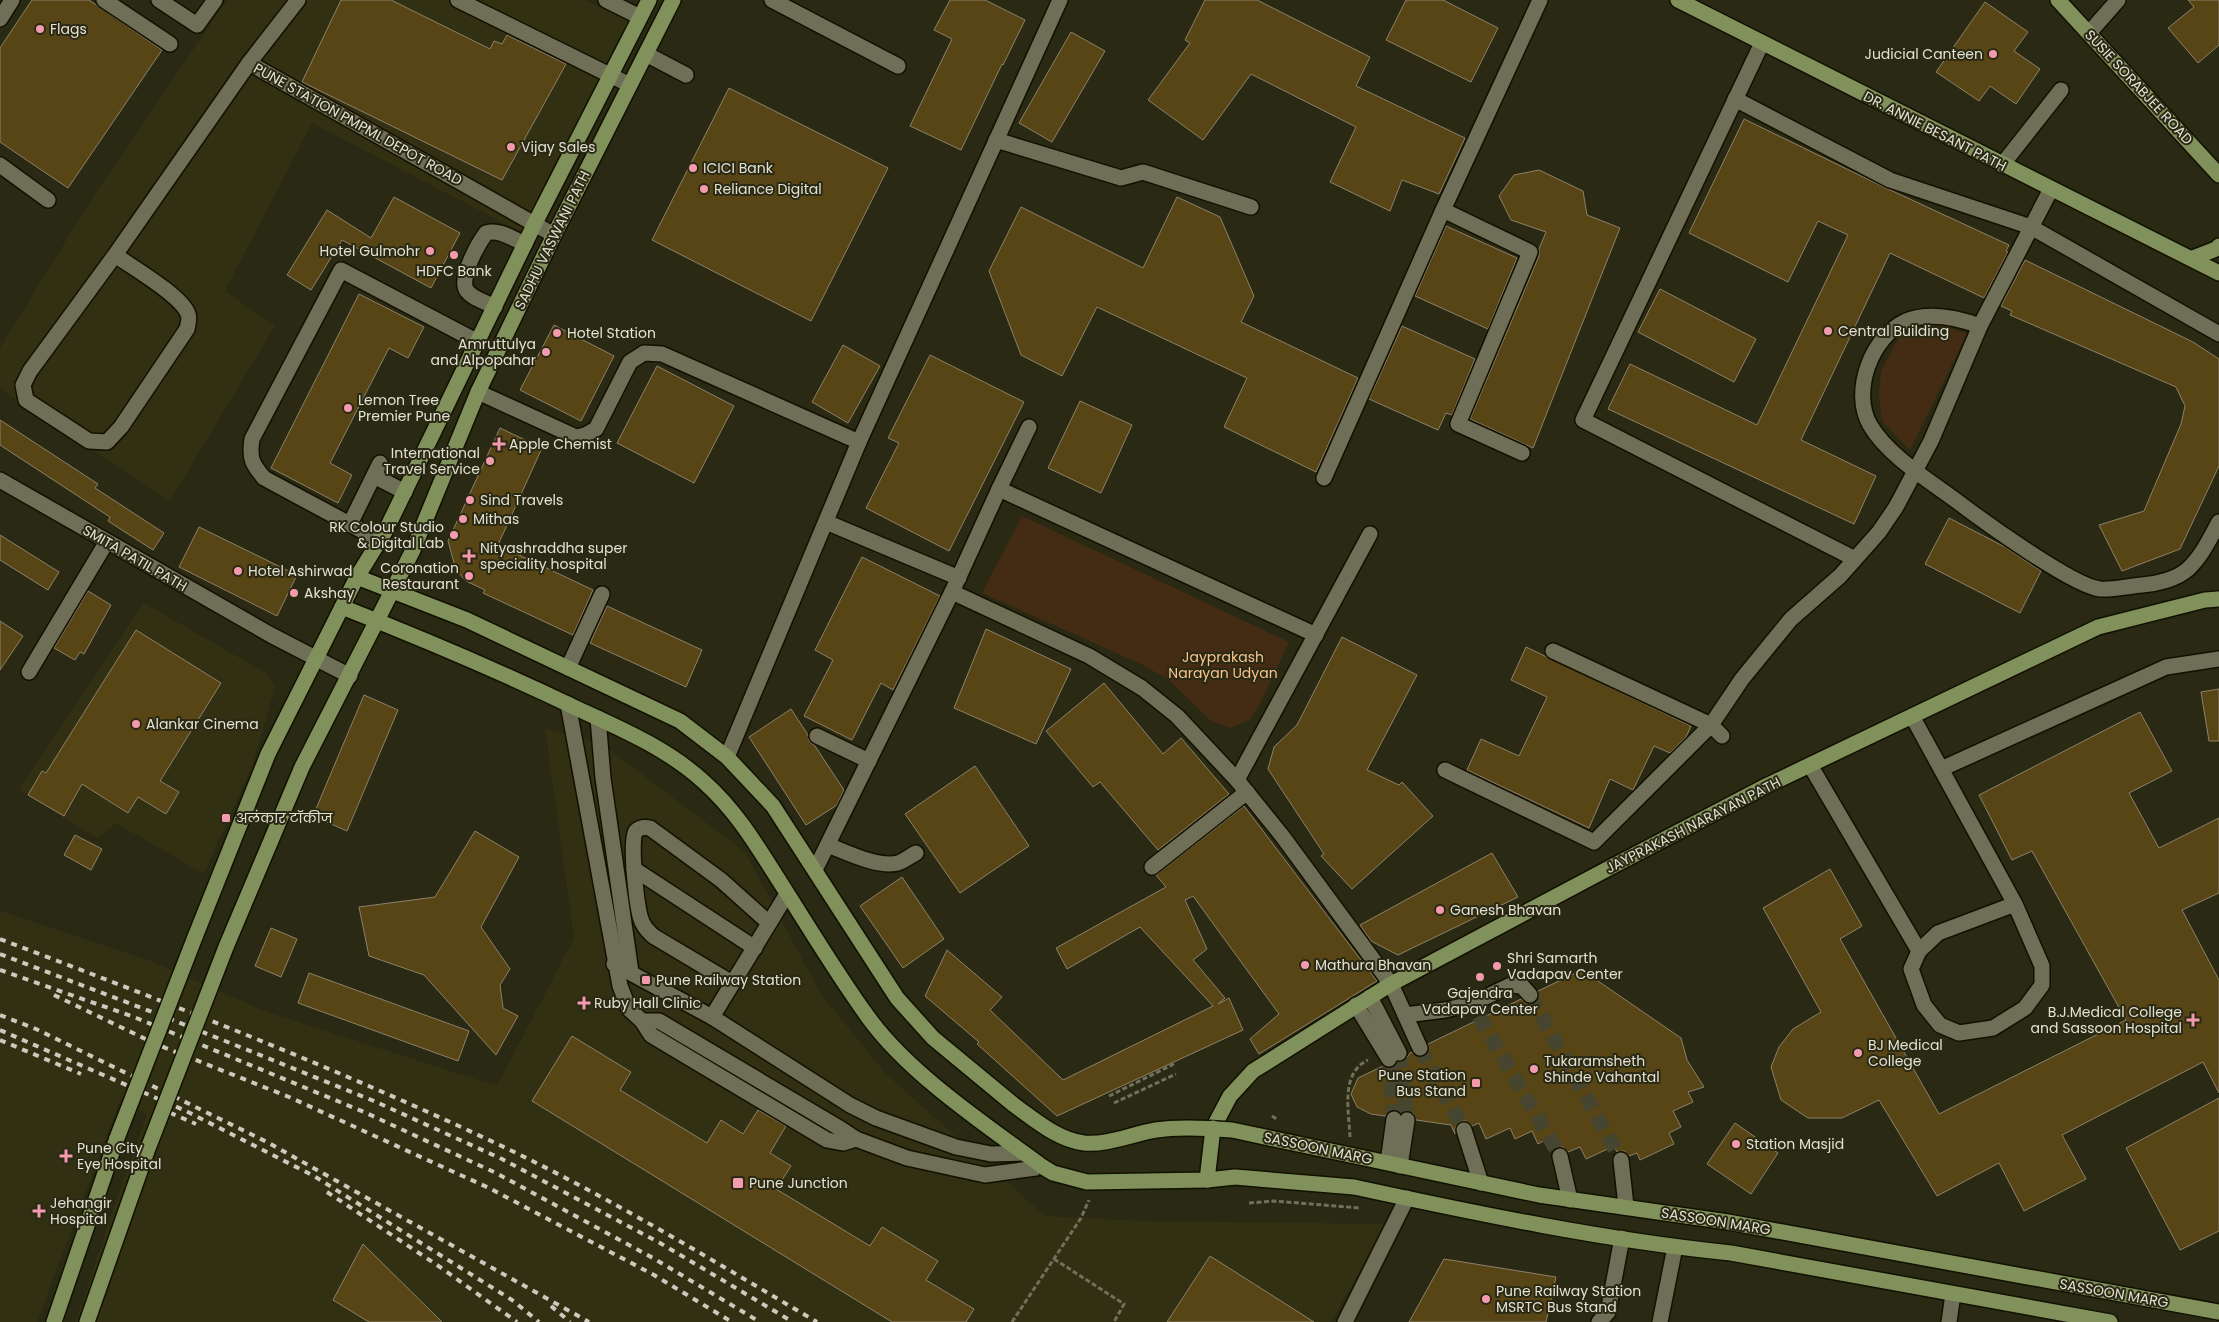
<svg xmlns="http://www.w3.org/2000/svg" width="2219" height="1322" viewBox="0 0 2219 1322" font-family="Poppins,'Noto Sans Devanagari',sans-serif">
<rect width="100%" height="100%" fill="#2a2913"/>
<g fill="#323013">
<polygon points="227,0 584,0 631,22 523,233 312,123 225,291 275,326 170,501 0,389 0,348 94,195"/>
<polygon points="144,603 268,674 275,687 252,766 204,874 116,823 97,838 19,790"/>
<polygon points="545,728 603,745 745,852 821,994 885,1073 1045,1216 1143,1221 1386,1224 1331,1322 76,1322 111,1215 147,1114 120,1100 37,1322 0,1322 0,911 153,962 267,1012 497,1086 574,938"/>
</g>
<g fill="#432c13">
<polygon points="1931,322 1967,334 1910,450 1882,421 1879,395 1881,371 1899,338 1912,328"/>
<polygon points="1022,516 1289,642 1259,706 1249,720 1230,728 1211,721 1169,680 1141,664 982,593"/>
</g>
<g fill="#584516" stroke="#8c816a">
<polygon points="32,0 89,0 162,50 68,188 0,142 0,48"/>
<polygon points="341,0 391,0 490,49 494,41 502,44 507,35 566,64 502,180 302,82"/>
<polygon points="950,0 985,0 1025,20 1003,65 1002,64 961,150 910,126 952,39 934,30"/>
<polygon points="1205,0 1257,0 1370,57 1356,86 1465,138 1439,194 1402,180 1390,211 1330,182 1356,127 1251,74 1203,140 1148,100 1190,43 1185,40"/>
<polygon points="1406,0 1443,0 1498,28 1471,82 1386,40"/>
<polygon points="2188,0 2219,0 2219,45 2198,63 2168,28 2194,7"/>
<polygon points="1985,2 2028,32 2014,51 2040,69 2016,104 1990,86 1979,101 1936,72"/>
<polygon points="1071,32 1105,51 1052,142 1019,123"/>
<polygon points="729,88 888,168 811,321 652,240"/>
<polygon points="1744,119 1886,188 2009,245 2006,251 2008,252 1984,298 1890,253 1801,440 1876,476 1854,524 1608,409 1630,364 1757,425 1848,235 1818,221 1788,282 1689,233"/>
<polygon points="1539,170 1583,191 1587,215 1620,228 1533,448 1470,419 1539,256 1539,249 1546,232 1511,220 1499,196 1514,175"/>
<polygon points="394,197 460,233 431,288 342,240 311,290 287,275 327,210 371,238"/>
<polygon points="1177,197 1220,217 1254,296 1241,322 1358,378 1316,472 1224,427 1247,378 1097,307 1062,376 1021,355 989,271 1021,207 1143,268"/>
<polygon points="1446,226 1517,258 1488,329 1415,296"/>
<polygon points="2025,260 2193,342 2219,359 2219,466 2180,549 2122,571 2099,525 2144,511 2181,424 2185,406 2176,387 2010,315 2012,311 2001,306"/>
<polygon points="1660,289 1756,339 1734,382 1638,332"/>
<polygon points="359,294 424,327 408,358 389,348 330,463 352,475 338,503 271,468"/>
<polygon points="554,325 614,356 581,421 520,390"/>
<polygon points="1402,326 1475,359 1452,415 1446,413 1438,430 1369,399"/>
<polygon points="843,345 880,366 848,423 812,402"/>
<polygon points="930,355 1024,402 949,551 866,508 899,443 888,438"/>
<polygon points="657,366 734,406 694,483 617,443"/>
<polygon points="1080,401 1132,425 1101,493 1048,468"/>
<polygon points="0,420 98,484 95,488 164,533 153,550 108,521 110,517 0,445"/>
<polygon points="500,428 542,448 498,545 593,590 573,635 483,593 485,590 466,581 456,570 448,541"/>
<polygon points="1949,518 2005,547 2041,571 2020,613 1925,564"/>
<polygon points="199,527 297,575 277,616 179,567"/>
<polygon points="0,535 59,572 48,590 0,560"/>
<polygon points="862,557 940,596 893,690 881,683 852,740 804,716 833,660 815,650"/>
<polygon points="88,591 111,605 84,654 80,652 75,660 54,648"/>
<polygon points="607,606 702,650 686,687 590,643"/>
<polygon points="0,621 23,636 0,670"/>
<polygon points="986,629 1071,669 1036,744 954,708"/>
<polygon points="136,630 221,683 160,781 179,792 166,814 138,797 128,813 82,784 64,816 28,795 42,771 46,773"/>
<polygon points="1342,637 1417,675 1367,770 1399,785 1402,782 1433,816 1352,889 1321,856 1324,854 1268,769 1274,747 1297,725"/>
<polygon points="1526,647 1691,726 1686,737 1670,753 1654,746 1633,790 1610,779 1589,828 1467,770 1481,739 1519,756 1547,697 1511,680"/>
<polygon points="1104,683 1163,754 1181,738 1229,794 1158,850 1100,782 1093,787 1046,731"/>
<polygon points="2219,689 2219,741 2209,741 2201,692"/>
<polygon points="364,695 398,710 347,831 313,816"/>
<polygon points="791,709 808,735 809,741 815,746 844,790 837,805 806,825 749,737"/>
<polygon points="2140,712 2172,771 2129,793 2159,848 2219,818 2219,893 2182,910 2219,980 2219,1093 2203,1062 2062,1135 2086,1179 2024,1211 1999,1163 1937,1196 1879,1100 1842,1118 1808,1118 1781,1100 1771,1067 1779,1047 1793,1029 1821,1012 1763,908 1830,869 1862,926 1840,939 1939,1114 2126,1020 2032,851 2012,860 1979,795"/>
<polygon points="975,766 1029,846 960,893 905,814"/>
<polygon points="1244,806 1377,981 1259,1054 1250,1039 1279,1014 1193,896 1185,900 1207,949 1193,960 1225,998 1218,1004 1229,998 1243,1030 1057,1116 977,1044 979,1042 925,996 947,950 1002,997 990,1010 1063,1080 1213,1006 1140,927 1067,969 1056,948 1166,887 1156,875"/>
<polygon points="475,831 519,857 481,927 510,969 500,985 503,1008 518,1016 496,1055 424,975 369,956 359,907 435,897"/>
<polygon points="75,835 102,849 91,870 64,855"/>
<polygon points="1492,853 1518,897 1398,955 1371,941 1360,925"/>
<polygon points="902,877 944,939 903,968 860,906"/>
<polygon points="271,928 297,939 281,977 255,966"/>
<polygon points="1582,970 1681,1038 1687,1060 1704,1087 1688,1092 1693,1102 1673,1111 1681,1127 1669,1133 1674,1144 1640,1160 1637,1153 1629,1156 1624,1151 1617,1152 1614,1146 1586,1159 1580,1147 1568,1152 1563,1147 1556,1148 1551,1137 1538,1144 1532,1131 1515,1139 1510,1128 1486,1139 1479,1123 1472,1126 1466,1121 1461,1121 1455,1128 1455,1134 1451,1125 1416,1120 1413,1113 1409,1111 1401,1113 1396,1110 1391,1110 1385,1116 1371,1114 1357,1107 1351,1094 1358,1078 1383,1066 1389,1068 1393,1067 1398,1062 1404,1061 1411,1052 1419,1057 1424,1056 1429,1049 1428,1044 1521,999 1527,1004 1532,1004 1539,998 1538,991"/>
<polygon points="309,973 469,1031 458,1061 298,1003"/>
<polygon points="572,1036 631,1072 620,1090 707,1143 721,1120 743,1134 758,1110 786,1126 770,1153 791,1166 776,1189 870,1246 882,1227 938,1261 926,1280 974,1309 966,1322 892,1322 532,1101"/>
<polygon points="2219,1098 2219,1231 2180,1250 2126,1148"/>
<polygon points="1735,1123 1778,1153 1751,1194 1707,1164"/>
<polygon points="363,1244 442,1322 369,1322 333,1300"/>
<polygon points="1210,1256 1314,1322 1167,1322"/>
<polygon points="1444,1259 1556,1277 1546,1322 1409,1322"/>
</g>
<g fill="none" stroke-linecap="round" stroke-linejoin="round">
<g stroke="#464530" stroke-width="15" stroke-dasharray="15 8" stroke-linecap="butt">
<polyline points="1530,995 1621,1160"/>
<polyline points="1479,1016 1560,1156"/>
<polyline points="1420,1048 1464,1130"/>
<polyline points="1399,1053 1407,1120"/>
<polyline points="1389,1059 1394,1119"/>
</g>
<g stroke="#121100" stroke-width="18">
<g id="minor">
<polyline points="104,0 170,44"/>
<polyline points="159,0 197,25 215,0"/>
<polyline points="458,0 630,85"/>
<polyline points="606,0 640,17"/>
<polyline points="772,0 898,66"/>
<polyline points="0,19 12,0"/>
<polyline points="2089,33 2118,0"/>
<polyline points="1762,43 1583,420 1855,559"/>
<polyline points="646,54 686,75"/>
<polyline points="249,63 554,235"/>
<polyline points="1735,99 1890,180 2031,227 2219,334"/>
<polyline points="996,140 1121,178 1143,172 1251,207"/>
<polyline points="0,165 48,200"/>
<polyline points="2002,165 2061,90"/>
<polyline points="1443,210 1530,252 1458,424 1522,453"/>
<path d="M115,255c17,12 67,41 73,59 2,4 0,10 -1,15l-66,98 -14,15 -18,-1 -63,-41 -3,-15 7,-14 85,-116 134,-192 49,-63"/>
<path d="M495,307c-9,-5 -22,-8 -28,-16 -9,-12 11,-47 19,-58 14,-4 27,6 39,11"/>
<path d="M1980,326c-22,-8 -50,-15 -74,-5 -35,16 -55,71 -36,104 18,31 60,56 88,77 25,19 115,84 142,87 13,1 29,-3 42,-4 15,-1 35,-6 46,-16 14,-13 22,-31 31,-47"/>
<polyline points="478,392 576,437 585,435 596,429 630,362 644,353 662,354 859,442"/>
<polyline points="374,476 405,492"/>
<polyline points="1324,478 1443,210 1540,0"/>
<polyline points="0,480 271,635 350,676"/>
<polyline points="999,489 1316,635"/>
<polyline points="826,522 959,578"/>
<polyline points="350,524 380,463"/>
<path d="M381,541l-117,-63c-12,-14 -15,-20 -12,-39l89,-169 137,72"/>
<polyline points="952,592 1089,656 1142,688 1177,716 1237,780 1283,837 1391,984 1420,1048"/>
<polyline points="1553,651 1711,725 1722,736"/>
<polyline points="568,668 602,594"/>
<polyline points="29,672 106,543"/>
<polyline points="568,704 620,986 629,1009 642,1021 651,1035 827,1140 843,1143 856,1139"/>
<polyline points="1912,716 2015,904 2042,966 2042,985 2025,1008 1993,1028 1959,1033 1940,1025 1924,1005 1911,969 1919,951 1938,933 2015,904"/>
<polyline points="598,718 603,778 631,972"/>
<polyline points="817,736 869,761"/>
<polyline points="727,757 859,442 1060,0"/>
<polyline points="1810,765 1919,951"/>
<polyline points="1941,769 2166,667 2219,659"/>
<polyline points="1445,770 1594,842 1711,725 1742,679 1791,619 1840,576 1879,532 1896,507 1931,441 1980,326 2051,189"/>
<polyline points="1237,780 1370,534"/>
<path d="M828,845c18,7 50,23 70,18 6,-2 12,-7 18,-10"/>
<polyline points="1152,867 1247,792"/>
<polyline points="634,869 755,948"/>
<polyline points="815,870 952,592 999,489 1029,427"/>
<polyline points="614,964 712,1017 850,1105 876,1118 956,1147 991,1154 1023,1153"/>
<path d="M732,983l-79,-47c-6,-6 -11,-11 -13,-20 -3,-12 -11,-76 -4,-85 4,-4 9,-4 14,-3l71,52 48,43"/>
<polyline points="1370,997 1399,1053"/>
<polyline points="1356,1005 1389,1059"/>
<polyline points="1405,1015 1445,1010 1471,1004 1511,985 1522,986 1530,995"/>
<polyline points="712,1017 787,894"/>
<polyline points="642,1021 659,1021 841,1129 856,1139 907,1158 985,1175 1043,1167"/>
<polyline points="1464,1130 1481,1183"/>
<polyline points="1560,1156 1570,1200"/>
<polyline points="1621,1160 1626,1206"/>
<polyline points="1388,1162 1394,1119"/>
<polyline points="1400,1166 1407,1120"/>
<polyline points="1345,1322 1407,1198"/>
<polyline points="1599,1322 1608,1312 1622,1238"/>
<polyline points="1660,1322 1675,1247"/>
<polyline points="1949,1322 1953,1294"/>
</g>
</g>
<g stroke="#121100" stroke-width="18">
<g id="major">
<polyline points="1678,0 2219,273"/>
<polyline points="2058,0 2219,175"/>
<polyline points="2193,258 2216,249 2219,246"/>
<polyline points="357,577 467,620 680,721 727,757 773,806 897,998 933,1038 1014,1105"/>
<path d="M342,607c79,31 157,64 234,101 45,21 91,40 128,74 36,32 57,71 83,111 26,41 52,84 81,124 41,57 118,108 175,150"/>
<polyline points="195,937 268,754 357,577 386,530 535,223 649,0"/>
<polyline points="226,947 302,767 413,550 478,392 554,235 673,0"/>
<polyline points="1213,1128 1230,1096 1253,1071 1391,984 1613,866 1766,786 2098,627 2205,600 2219,599"/>
<polyline points="1350,1155 1539,1195 1728,1222 2219,1312"/>
<path d="M1354,1187c125,27 250,53 377,66l379,69"/>
<polyline points="54,1322 117,1138"/>
<polyline points="87,1322 147,1151"/>
</g>
</g>
<g stroke="#71705d" stroke-width="3" stroke-dasharray="5 2.5" stroke-linecap="butt">
<polyline points="1109,1096 1174,1064"/>
<polyline points="1114,1103 1176,1074"/>
<polyline points="1272,1116 1278,1120"/>
<path d="M1350,1137c-1,-26 -10,-64 18,-77"/>
<polyline points="1249,1203 1274,1201 1360,1208"/>
<polyline points="1054,1259 1124,1304 1114,1322"/>
<polyline points="1012,1322 1081,1218 1089,1200"/>
</g>
<use href="#minor" stroke="#6f6f57" stroke-width="15"/>
<use href="#major" stroke="#80915c" stroke-width="15"/>
<g stroke="#cbcabc" stroke-width="4" stroke-dasharray="6 6" stroke-linecap="butt">
<path d="M0,939c171,65 342,131 508,210 106,51 207,113 309,173"/>
<polyline points="0,954 168,1018 374,1101 502,1159 660,1243 793,1322"/>
<polyline points="0,970 134,1017 364,1112 496,1173 653,1258 760,1322"/>
<polyline points="54,995 158,1045 289,1097 489,1188 654,1275 732,1322"/>
<polyline points="0,1015 36,1029 267,1142 589,1322"/>
<polyline points="0,1030 186,1111 314,1176 512,1300 539,1322"/>
<polyline points="0,1040 81,1074"/>
<polyline points="159,1108 196,1124"/>
<polyline points="327,1192 437,1265 517,1322"/>
<polyline points="551,1306 570,1322"/>
</g>
<g stroke="#121100" stroke-width="18" stroke-linecap="butt">
<g id="major-bridge">
<path d="M1014,1105c21,15 44,35 70,38 24,2 48,-9 72,-13 24,-4 52,-2 76,0l118,25"/>
<polyline points="117,1138 195,937"/>
<polyline points="147,1151 226,947"/>
<polyline points="1043,1167 1053,1173 1087,1182 1207,1180 1235,1177 1354,1187"/>
<polyline points="1207,1180 1213,1128"/>
</g>
</g>
<use href="#major-bridge" stroke="#80915c" stroke-width="15"/>
</g>
<g fill="#f39aac" stroke="#2a2913" stroke-width="2">
<circle cx="40" cy="29" r="5"/>
<circle cx="1993" cy="54" r="5"/>
<circle cx="511" cy="147" r="5"/>
<circle cx="693" cy="168" r="5"/>
<circle cx="704" cy="189" r="5"/>
<circle cx="430" cy="251" r="5"/>
<circle cx="454" cy="255" r="5"/>
<circle cx="1828" cy="331" r="5"/>
<circle cx="557" cy="333" r="5"/>
<circle cx="546" cy="352" r="5"/>
<circle cx="348" cy="408" r="5"/>
<path d="M496.5 436.5h5v5h5v5h-5v5h-5v-5h-5v-5h5z"/>
<circle cx="490" cy="461" r="5"/>
<circle cx="470" cy="500" r="5"/>
<circle cx="463" cy="519" r="5"/>
<circle cx="454" cy="535" r="5"/>
<path d="M466.5 548.5h5v5h5v5h-5v5h-5v-5h-5v-5h5z"/>
<circle cx="238" cy="571" r="5"/>
<circle cx="469" cy="576" r="5"/>
<circle cx="294" cy="593" r="5"/>
<circle cx="136" cy="724" r="5"/>
<rect x="221" y="813" width="10" height="10" rx="2.5"/>
<circle cx="1440" cy="910" r="5"/>
<circle cx="1305" cy="965" r="5"/>
<circle cx="1497" cy="966" r="5"/>
<circle cx="1480" cy="977" r="5"/>
<rect x="641" y="975" width="10" height="10" rx="2.5"/>
<path d="M581.5 995.5h5v5h5v5h-5v5h-5v-5h-5v-5h5z"/>
<path d="M2190.5 1012.5h5v5h5v5h-5v5h-5v-5h-5v-5h5z"/>
<circle cx="1858" cy="1053" r="5"/>
<circle cx="1534" cy="1069" r="5"/>
<rect x="1471" y="1078" width="10" height="10" rx="2.5"/>
<circle cx="1736" cy="1144" r="5"/>
<path d="M63.5 1148.5h5v5h5v5h-5v5h-5v-5h-5v-5h5z"/>
<rect x="732" y="1177" width="12" height="12" rx="2.5"/>
<path d="M36.5 1203.5h5v5h5v5h-5v5h-5v-5h-5v-5h5z"/>
<circle cx="1486" cy="1299" r="5"/>
</g>
<g text-anchor="middle" dominant-baseline="central" stroke-width="4" stroke-linejoin="round" paint-order="stroke">
<g font-size="14" fill="#e2e1d4" stroke="#2a2913" text-anchor="start">
<text x="50" y="29">Flags</text>
<text x="1983" y="54" text-anchor="end">Judicial Canteen</text>
<text x="521" y="147">Vijay Sales</text>
<text x="703" y="168">ICICI Bank</text>
<text x="714" y="189">Reliance Digital</text>
<text x="420" y="251" text-anchor="end">Hotel Gulmohr</text>
<text x="454" y="271" text-anchor="middle">HDFC Bank</text>
<text x="1838" y="331">Central Building</text>
<text x="567" y="333">Hotel Station</text>
<text x="536" y="344" text-anchor="end">Amruttulya<tspan x="536" dy="16">and Alpopahar</tspan></text>
<text x="358" y="400">Lemon Tree<tspan x="358" dy="16">Premier Pune</tspan></text>
<text x="509" y="444">Apple Chemist</text>
<text x="480" y="453" text-anchor="end">International<tspan x="480" dy="16">Travel Service</tspan></text>
<text x="480" y="500">Sind Travels</text>
<text x="473" y="519">Mithas</text>
<text x="444" y="527" text-anchor="end">RK Colour Studio<tspan x="444" dy="16">&amp; Digital Lab</tspan></text>
<text x="480" y="548">Nityashraddha super<tspan x="480" dy="16">speciality hospital</tspan></text>
<text x="459" y="568" text-anchor="end">Coronation<tspan x="459" dy="16">Restaurant</tspan></text>
<text x="248" y="571">Hotel Ashirwad</text>
<text x="304" y="593">Akshay</text>
<text x="146" y="724">Alankar Cinema</text>
<text x="236" y="818">अलंकार टॉकीज</text>
<text x="1450" y="910">Ganesh Bhavan</text>
<text x="1507" y="958">Shri Samarth<tspan x="1507" dy="16">Vadapav Center</tspan></text>
<text x="1315" y="965">Mathura Bhavan</text>
<text x="656" y="980">Pune Railway Station</text>
<text x="1480" y="993" text-anchor="middle">Gajendra<tspan x="1480" dy="16">Vadapav Center</tspan></text>
<text x="594" y="1003">Ruby Hall Clinic</text>
<text x="2182" y="1012" text-anchor="end">B.J.Medical College<tspan x="2182" dy="16">and Sassoon Hospital</tspan></text>
<text x="1868" y="1045">BJ Medical<tspan x="1868" dy="16">College</tspan></text>
<text x="1544" y="1061">Tukaramsheth<tspan x="1544" dy="16">Shinde Vahantal</tspan></text>
<text x="1466" y="1075" text-anchor="end">Pune Station<tspan x="1466" dy="16">Bus Stand</tspan></text>
<text x="1746" y="1144">Station Masjid</text>
<text x="77" y="1148">Pune City<tspan x="77" dy="16">Eye Hospital</tspan></text>
<text x="749" y="1183">Pune Junction</text>
<text x="50" y="1203">Jehangir<tspan x="50" dy="16">Hospital</tspan></text>
<text x="1496" y="1291">Pune Railway Station<tspan x="1496" dy="16">MSRTC Bus Stand</tspan></text>
</g>
<g font-size="14" fill="#e2e1d4" stroke="#2a2913">
<text transform="translate(2139 87) rotate(47)">SUSIE SORABJEE ROAD</text>
<text transform="translate(358 124) rotate(29)">PUNE STATION PMPML DEPOT ROAD</text>
<text transform="translate(1935 131) rotate(27)">DR. ANNIE BESANT PATH</text>
<text transform="translate(552 240) rotate(-64)">SADHU VASWANI PATH</text>
<text transform="translate(135 558) rotate(30)">SMITA PATIL PATH</text>
<text transform="translate(1693 825) rotate(-27)">JAYPRAKASH NARAYAN PATH</text>
<text transform="translate(1318 1148) rotate(12)">SASSOON MARG</text>
<text transform="translate(1716 1221) rotate(9)">SASSOON MARG</text>
<text transform="translate(2114 1293) rotate(10)">SASSOON MARG</text>
</g>
<g font-size="14" fill="#f8c38e" stroke="#2a2913">
<text x="1223" y="657">Jayprakash<tspan x="1223" dy="16">Narayan Udyan</tspan></text>
</g>
</g>
</svg>
